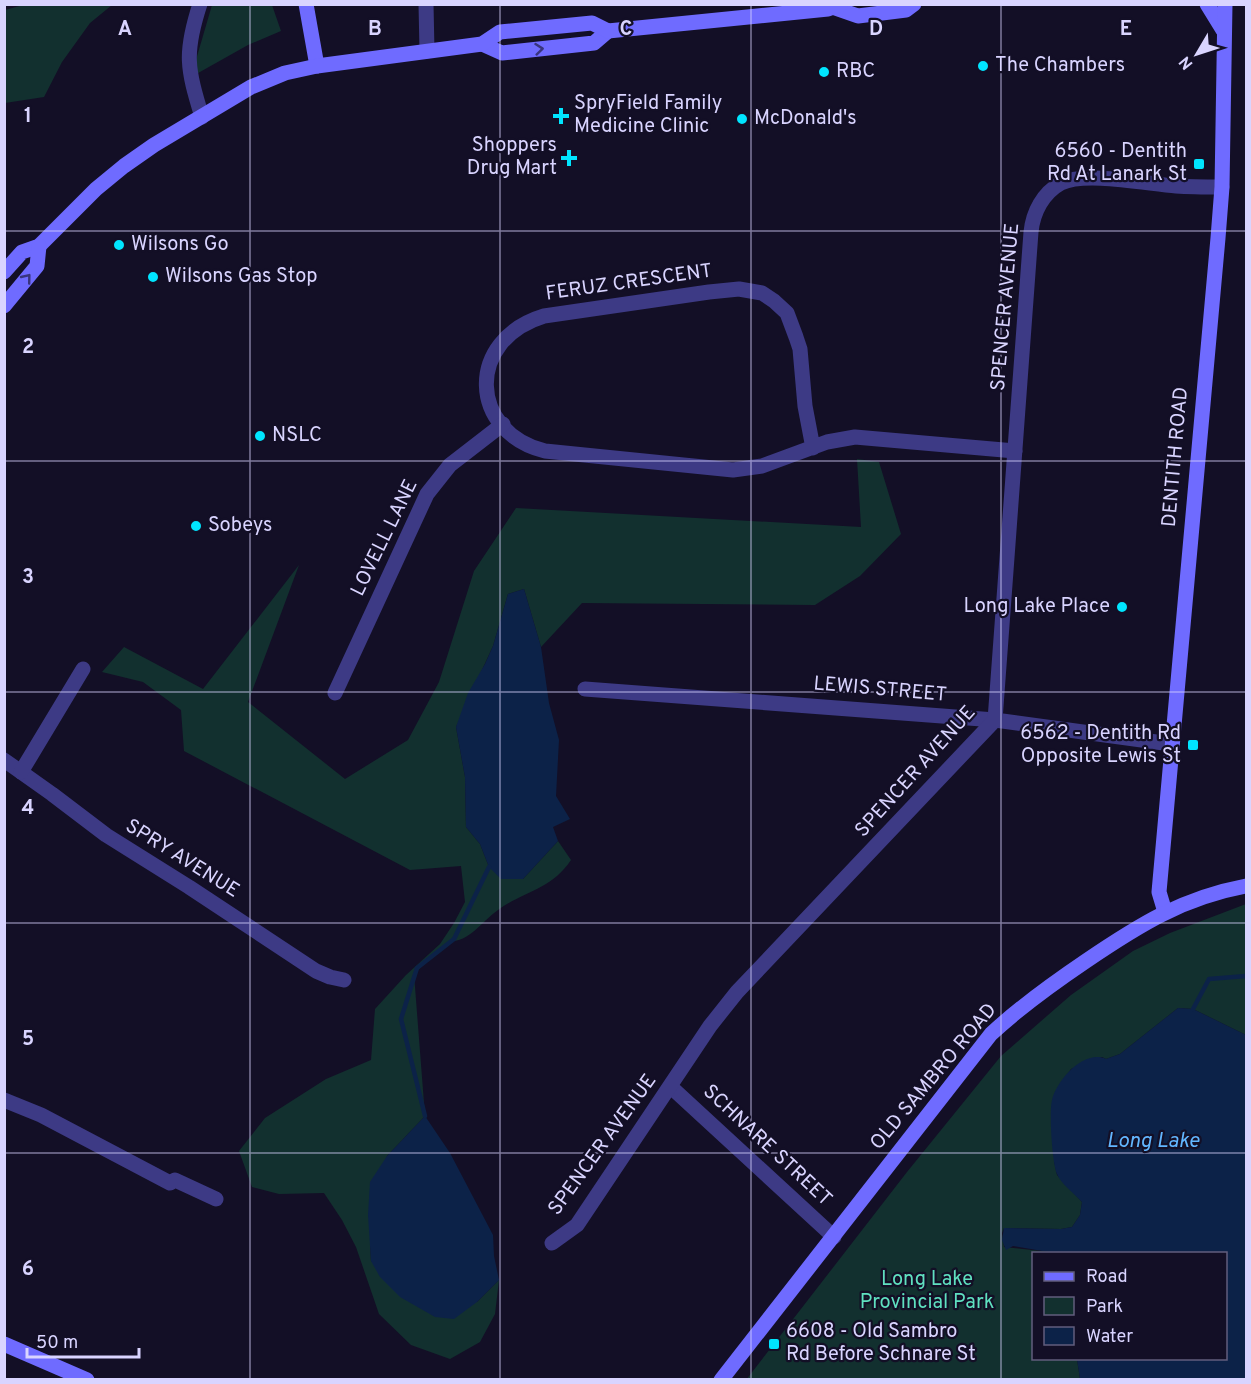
<svg xmlns="http://www.w3.org/2000/svg" width="1251" height="1384" viewBox="0 0 1251 1384" font-family="Overpass,sans-serif">
<rect width="100%" height="100%" fill="#130f26"/>
<g fill="#12302f">
<polygon points="23,5 112,5 90,23 62,62 44,97 5,103 5,10"/>
<polygon points="212,5 272,5 281,31 248,45 191,77"/>
<path d="M857,459l22,3 22,72 -41,42 -45,29 -233,-2 -41,44 -17,-58 -16,5 -15,52 -37,81 9,50 1,50 14,17 9,23 34,12 35,-38 13,19c-20,30 -47,31 -73,50 -18,13 -27,31 -50,32l-34,32 11,142 -38,40 -17,83 1,22 106,41 22,-22 -4,34 -15,28 -30,17 -39,-14 -32,-31 -23,-67 -14,-27 -18,-27 -45,1 -27,-7 -13,-36 26,-33 61,-39 45,-19 4,-51 31,-34 34,-31 14,-21 11,-21 -4,-36 -51,4 -226,-119 -3,-41 -38,-28 -41,-10 22,-25 79,42 96,-124 -51,137 97,77 63,-39 31,-58 35,-111 42,-63 345,19z"/>
<polygon points="1246,904 1246,1035 1193,1009 1178,1008 1120,1054 1106,1059 1102,1057 1071,1069 1054,1095 1054,1161 1057,1175 1082,1202 1080,1215 1072,1227 1061,1229 1004,1228 1002,1233 1004,1247 1060,1253 1034,1254 1034,1358 1077,1359 1080,1379 746,1380 907,1172 1001,1056 1071,995 1133,951 1170,933"/>
</g>
<g fill="#0c2248">
<polygon points="524,589 541,647 549,703 559,740 556,796 570,819 553,827 558,841 523,879 501,879 489,867 480,844 466,827 465,777 456,727 468,693 485,664 493,646 508,594"/>
<path d="M1178,1008l15,1 53,26v344h-166l-3,-20 149,-1v-104h-166l-47,-8 -7,4 -4,-10 2,-12 57,1 11,-2 8,-12 2,-13c-7,-8 -21,-18 -25,-28 -5,-12 -8,-62 -5,-74 5,-20 32,-51 54,-41l14,-5z"/>
<polygon points="425,1116 450,1153 493,1235 494,1256 499,1280 477,1302 454,1319 435,1317 400,1297 380,1277 371,1261 368,1215 370,1182 387,1156"/>
</g>
<g fill="none" stroke-linecap="round" stroke-linejoin="round">
<g stroke="#0c2248" stroke-width="4.5">
<polyline points="1193,1009 1209,979 1246,976"/>
<polyline points="425,1116 401,1019 417,968 454,939 489,867"/>
</g>
<g stroke="#3d3a85" stroke-width="15">
<path d="M200,4c-16,49 -13,64 2,113"/>
<polyline points="426,4 427,51"/>
<path d="M813,448l-8,-42 -5,-57 -4,-12 -9,-24 -13,-12 -12,-8 -23,-4 -30,3 -165,24c-79,24 -75,116 1,135l188,19 29,-4 65,-24 28,-5 160,14"/>
<polyline points="585,689 995,720 1171,744"/>
<polyline points="335,693 427,494 450,465 503,424"/>
<polyline points="4,760 52,794 106,835 189,887 316,971 330,977 344,980"/>
<polyline points="21,772 83,669"/>
<polyline points="671,1087 834,1237"/>
<polyline points="4,1100 41,1115 170,1183 175,1180 216,1199"/>
<path d="M552,1243l25,-18 133,-199 27,-34 258,-272 36,-488c2,-20 12,-39 30,-49 24,-12 87,1 115,3 15,1 30,1 46,1"/>
</g>
<g stroke="#6f6bff" stroke-width="15">
<polyline points="306,4 317,66"/>
<polyline points="1207,4 1223,30"/>
<polyline points="835,8 858,16 906,10 914,4"/>
<polyline points="482,44 502,53 594,43 608,31"/>
<polyline points="4,272 22,252 39,246 96,189 124,166 154,145 251,87 285,73 317,66 482,44 500,32 592,23 608,31 828,9 841,4"/>
<polyline points="4,306 37,266 39,246"/>
<polyline points="1165,912 1159,892 1218,238 1222,187 1225,4"/>
<polyline points="4,1344 87,1380"/>
<path d="M721,1380l270,-346c30,-28 61,-50 95,-73 53,-36 96,-63 160,-75"/>
</g>
</g>
<defs><path id="oneway-chevron" d="M-2-3.5L2.5 0L-2 3.5" fill="none" stroke-width="1.6" stroke-linecap="round" stroke-linejoin="round" transform="scale(1.5)"/></defs>
<g stroke="#38347d">
<use href="#oneway-chevron" transform="translate(539 49) rotate(-6)"/>
<use href="#oneway-chevron" transform="translate(27 278) rotate(-51)"/>
</g>
<path fill="none" stroke="#d9d4ff" stroke-width="1.5" stroke-opacity="0.55" d="M250,4v1376M500,4v1376M751,4v1376M1001,4v1376M4,231h1242M4,461h1242M4,692h1242M4,923h1242M4,1153h1242"/>
<g fill="#00e5ff" stroke="#130f26" stroke-width="2">
<circle cx="983" cy="66" r="6"/>
<circle cx="824" cy="72" r="6"/>
<path d="M558 107h6v6h6v6h-6v6h-6v-6h-6v-6h6z"/>
<circle cx="742" cy="119" r="6"/>
<path d="M566 149h6v6h6v6h-6v6h-6v-6h-6v-6h6z"/>
<rect x="1193" y="158" width="12" height="12" rx="3"/>
<circle cx="119" cy="245" r="6"/>
<circle cx="153" cy="277" r="6"/>
<circle cx="260" cy="436" r="6"/>
<circle cx="196" cy="526" r="6"/>
<circle cx="1122" cy="607" r="6"/>
<rect x="1187" y="739" width="12" height="12" rx="3"/>
<rect x="768" y="1338" width="12" height="12" rx="3"/>
</g>
<g text-anchor="middle" dominant-baseline="central" stroke-width="4.5" stroke-linejoin="round" paint-order="stroke">
<g font-size="20" fill="#d9d4ff" stroke="#130f26" text-anchor="start">
<text x="995" y="66">The Chambers</text>
<text x="836" y="72">RBC</text>
<text x="574" y="104">SpryField Family<tspan x="574" dy="23">Medicine Clinic</tspan></text>
<text x="754" y="119">McDonald's</text>
<text x="557" y="146" text-anchor="end">Shoppers<tspan x="557" dy="23">Drug Mart</tspan></text>
<text x="1187" y="152" text-anchor="end">6560 - Dentith<tspan x="1187" dy="23">Rd At Lanark St</tspan></text>
<text x="131" y="245">Wilsons Go</text>
<text x="165" y="277">Wilsons Gas Stop</text>
<text x="272" y="436">NSLC</text>
<text x="208" y="526">Sobeys</text>
<text x="1110" y="607" text-anchor="end">Long Lake Place</text>
<text x="1181" y="734" text-anchor="end">6562 - Dentith Rd<tspan x="1181" dy="23">Opposite Lewis St</tspan></text>
<text x="786" y="1332">6608 - Old Sambro<tspan x="786" dy="23">Rd Before Schnare St</tspan></text>
</g>
<g font-size="20" fill="#d9d4ff" stroke="#130f26">
<text transform="translate(629 283) rotate(-8)">FERUZ CRESCENT</text>
<text transform="translate(1006 307) rotate(-85)">SPENCER AVENUE</text>
<text transform="translate(1176 457) rotate(-85)">DENTITH ROAD</text>
<text transform="translate(385 538) rotate(-64)">LOVELL LANE</text>
<text transform="translate(880 690) rotate(5)">LEWIS STREET</text>
<text transform="translate(916 772) rotate(-48)">SPENCER AVENUE</text>
<text transform="translate(182 859) rotate(32)">SPRY AVENUE</text>
<text transform="translate(934 1077) rotate(-50)">OLD SAMBRO ROAD</text>
<text transform="translate(603 1145) rotate(-54)">SPENCER AVENUE</text>
<text transform="translate(767 1146) rotate(43)">SCHNARE STREET</text>
</g>
<g font-size="20" fill="#5fe0c0" stroke="#130f26">
<text x="927" y="1280">Long Lake<tspan x="927" dy="23">Provincial Park</tspan></text>
</g>
<g font-size="21" font-style="italic" fill="#62b6ff" stroke="#130f26">
<text x="1153" y="1141">Long Lake</text>
</g>
</g>
<g font-size="20" text-anchor="middle" font-weight="bold" fill="#d9d4ff" stroke="#130f26" stroke-width="4.5" stroke-linejoin="round" paint-order="stroke">
<text x="125" y="35">A</text>
<text x="375" y="35">B</text>
<text x="626" y="35">C</text>
<text x="876" y="35">D</text>
<text x="1126" y="35">E</text>
<text x="28" y="122">1</text>
<text x="28" y="353">2</text>
<text x="28" y="583">3</text>
<text x="28" y="814">4</text>
<text x="28" y="1045">5</text>
<text x="28" y="1275">6</text>
</g>
<rect width="1251" height="1384" fill="none" stroke="#d9d4ff" stroke-width="12"/>
<rect x="1032" y="1252" width="195" height="108" fill="#130f26" stroke="#625e7d" stroke-width="1.5"/>
<rect x="1044" y="1272" width="30" height="9" fill="#6f6bff" stroke="#625e7d" stroke-width="1.5"/>
<text x="1086" y="1282" font-size="18" fill="#d9d4ff">Road</text>
<rect x="1044" y="1297" width="30" height="18" fill="#12302f" stroke="#625e7d" stroke-width="1.5"/>
<text x="1086" y="1312" font-size="18" fill="#d9d4ff">Park</text>
<rect x="1044" y="1327" width="30" height="18" fill="#0c2248" stroke="#625e7d" stroke-width="1.5"/>
<text x="1086" y="1342" font-size="18" fill="#d9d4ff">Water</text>
<g transform="translate(1197 54) rotate(231)" stroke="#130f26" stroke-width="4.5" paint-order="stroke">
<path d="M0-4.5L10 22L0 15L-10 22Z" fill="#d9d4ff"/>
<text y="-9" font-size="16" font-weight="bold" text-anchor="middle" fill="#d9d4ff">N</text>
</g>
<path d="M27 1348v9h112v-9" fill="none" stroke="#d9d4ff" stroke-width="3"/>
<text x="36" y="1348" font-size="18" fill="#d9d4ff" stroke="#130f26" stroke-width="4.5" paint-order="stroke">50 m</text>
</svg>
